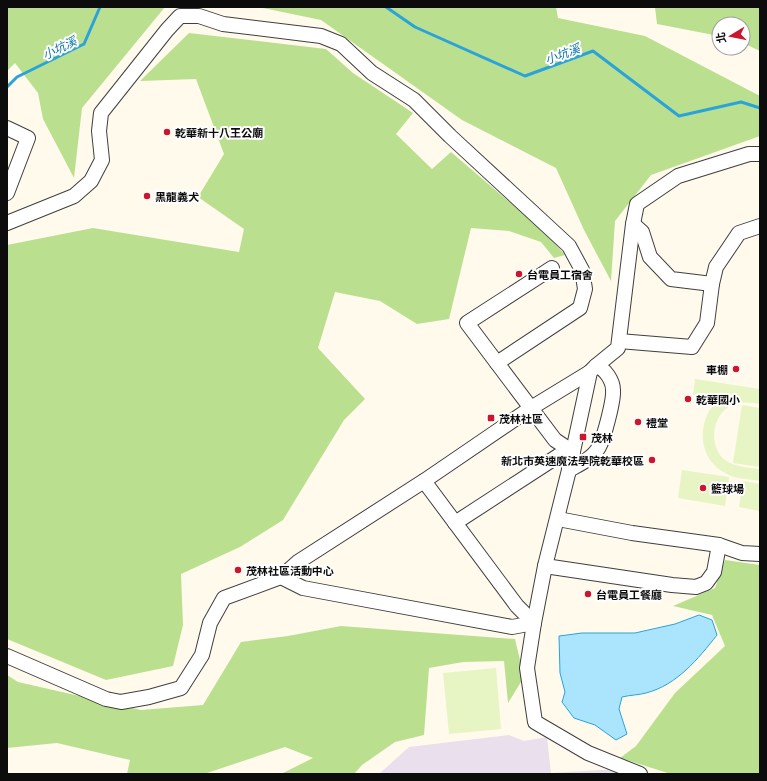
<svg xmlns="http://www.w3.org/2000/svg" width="767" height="781" viewBox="0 0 767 781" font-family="Georgia,'Noto Sans TC',serif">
<rect width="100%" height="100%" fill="#fffaec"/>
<polygon fill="#eadfec" points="509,735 524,741 547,737 551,773 617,769 618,774 379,774 409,747"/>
<g fill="#bae08f">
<polygon points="7,7 165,7 82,108 74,178 43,119 38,93 15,63 7,71"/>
<polygon points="258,7 556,7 558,18 645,36 760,96 760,136 651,175 615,221 611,281 584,230 556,168 462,120 321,20"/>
<polygon points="655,7 760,7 760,51 743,43 743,24 719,24 719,36 657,24"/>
<polygon points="189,33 326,49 353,73 413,113 396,134 432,169 451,152 548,235 565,255 554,258 541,242 509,231 471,228 449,319 417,324 380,301 335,292 318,348 365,399 344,420 283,520 240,547 181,574 183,625 173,666 106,680 7,639 7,245 93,228 239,252 244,229 198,197 224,154 196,79 140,81"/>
<polygon points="725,560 760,565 760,774 671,774 620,758 636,746 675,693 725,646 712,615 673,606 715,588"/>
<polygon points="341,626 515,639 524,677 508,703 504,661 463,662 429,668 424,735 395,742 362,765 354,774 281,774 313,758 285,747 204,774 127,774 130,760 57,743 7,748 7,675 18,682 141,710 203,705 241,642 288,636"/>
</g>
<g fill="#e7f4c4">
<path d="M695,379l65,10v15c-9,-1 -18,-3 -27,1 -23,8 -26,48 -3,58 9,4 20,5 30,6v12c-10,-2 -24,-2 -33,-7 -25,-12 -30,-41 -18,-63 3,-4 7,-8 10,-12l-26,-4z"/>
<polygon points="742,405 760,408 760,467 733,463"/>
<polygon points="682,470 729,477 725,506 678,498"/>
<polygon points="743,481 760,484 760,511 739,507"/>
<polygon points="496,668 501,729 449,734 443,673"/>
</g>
<path fill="#aae5fd" stroke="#2aa3db" d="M699,615l13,5 5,15c-19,24 -40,50 -71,58 -7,2 -16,2 -24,4l-3,12 8,25 -11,6 -21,-15 -21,-7 -12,-16 3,-10 -5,-19 -1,-37 23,-3h53l40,-9z"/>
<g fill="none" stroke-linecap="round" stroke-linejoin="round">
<g stroke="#2aa3db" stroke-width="3">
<polyline points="386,7 415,27 525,76 593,51 679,116 741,102 760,108"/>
<polyline points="7,87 17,77 84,44 100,7"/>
</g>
<g stroke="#3f3f3f" stroke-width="16">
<g id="minor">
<polyline points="7,128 28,138 7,193"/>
<polyline points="7,223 74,196 91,181 102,160 99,131 101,113 167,30 180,16 199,16 223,24 321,36 341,44 372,73 414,100 450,136 569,246 582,270 585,289 580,308 497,363 555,440 573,452"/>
<polyline points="633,224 642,232 650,257 671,279 712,284"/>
<polyline points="619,341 692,347 707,323 712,284 716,267 739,233 760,226"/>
<polyline points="497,363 467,323 552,268"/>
<path d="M569,470c11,-6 24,-12 30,-23 5,-9 15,-47 14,-57 0,-9 -8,-22 -17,-24"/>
<polyline points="424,481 517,606 534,623"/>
<polyline points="558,519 632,533 719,545 742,553 760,554"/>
<polyline points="455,523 558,456 573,452"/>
<polyline points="545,566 672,585 696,587 706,583 714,572 719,545"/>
<polyline points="281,577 303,588 512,627 534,623"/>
<polyline points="7,656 106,699 121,702 149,697 181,688 202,655 210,623 224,598 281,577 298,562 424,481 531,408 590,372"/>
<polyline points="640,774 588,753 535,722 527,668 534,623 545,566 569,470 590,372 596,366 618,348 633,224 637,204 678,176 749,154 760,154"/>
</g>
</g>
<use href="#minor" stroke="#fff" stroke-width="14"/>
</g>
<g fill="#cb162e" stroke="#fff" stroke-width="1.5">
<circle cx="167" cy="132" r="4"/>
<circle cx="147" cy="196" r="4"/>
<circle cx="519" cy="274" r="4"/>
<circle cx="736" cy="369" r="4"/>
<circle cx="688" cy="399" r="4"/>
<rect x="487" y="414" width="8" height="8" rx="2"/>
<circle cx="638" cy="422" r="4"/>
<rect x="579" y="433" width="8" height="8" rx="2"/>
<circle cx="652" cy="460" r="4"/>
<circle cx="703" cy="488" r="4"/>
<circle cx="238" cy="570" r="4"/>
<circle cx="588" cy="594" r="4"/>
</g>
<g text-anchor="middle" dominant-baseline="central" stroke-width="4" stroke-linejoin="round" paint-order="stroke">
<g font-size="11" font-weight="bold" fill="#0c0c0c" stroke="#fff" text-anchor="start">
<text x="175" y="132">乾華新十八王公廟</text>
<text x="155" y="196">黑龍義犬</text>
<text x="527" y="274">台電員工宿舍</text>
<text x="728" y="369" text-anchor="end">車棚</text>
<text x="696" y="399">乾華國小</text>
<text x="499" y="418">茂林社區</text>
<text x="646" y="422">禮堂</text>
<text x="591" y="437">茂林</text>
<text x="644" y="460" text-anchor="end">新北市英速魔法學院乾華校區</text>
<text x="711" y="488">籃球場</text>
<text x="246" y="570">茂林社區活動中心</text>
<text x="596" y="594">台電員工餐廳</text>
</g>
<g font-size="12" font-style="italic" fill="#0972ab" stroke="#fff">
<text transform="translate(59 47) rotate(-26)">小坑溪</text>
<text transform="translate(562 53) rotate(-20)">小坑溪</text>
</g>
</g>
<rect width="767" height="781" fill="none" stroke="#0c0c0c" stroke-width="16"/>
<g transform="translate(731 36) rotate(260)"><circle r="19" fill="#ffffff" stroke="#9e9e9e"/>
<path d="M0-3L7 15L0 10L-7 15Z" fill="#cb162e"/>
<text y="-6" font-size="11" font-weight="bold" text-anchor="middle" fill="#0c0c0c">北</text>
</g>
</svg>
